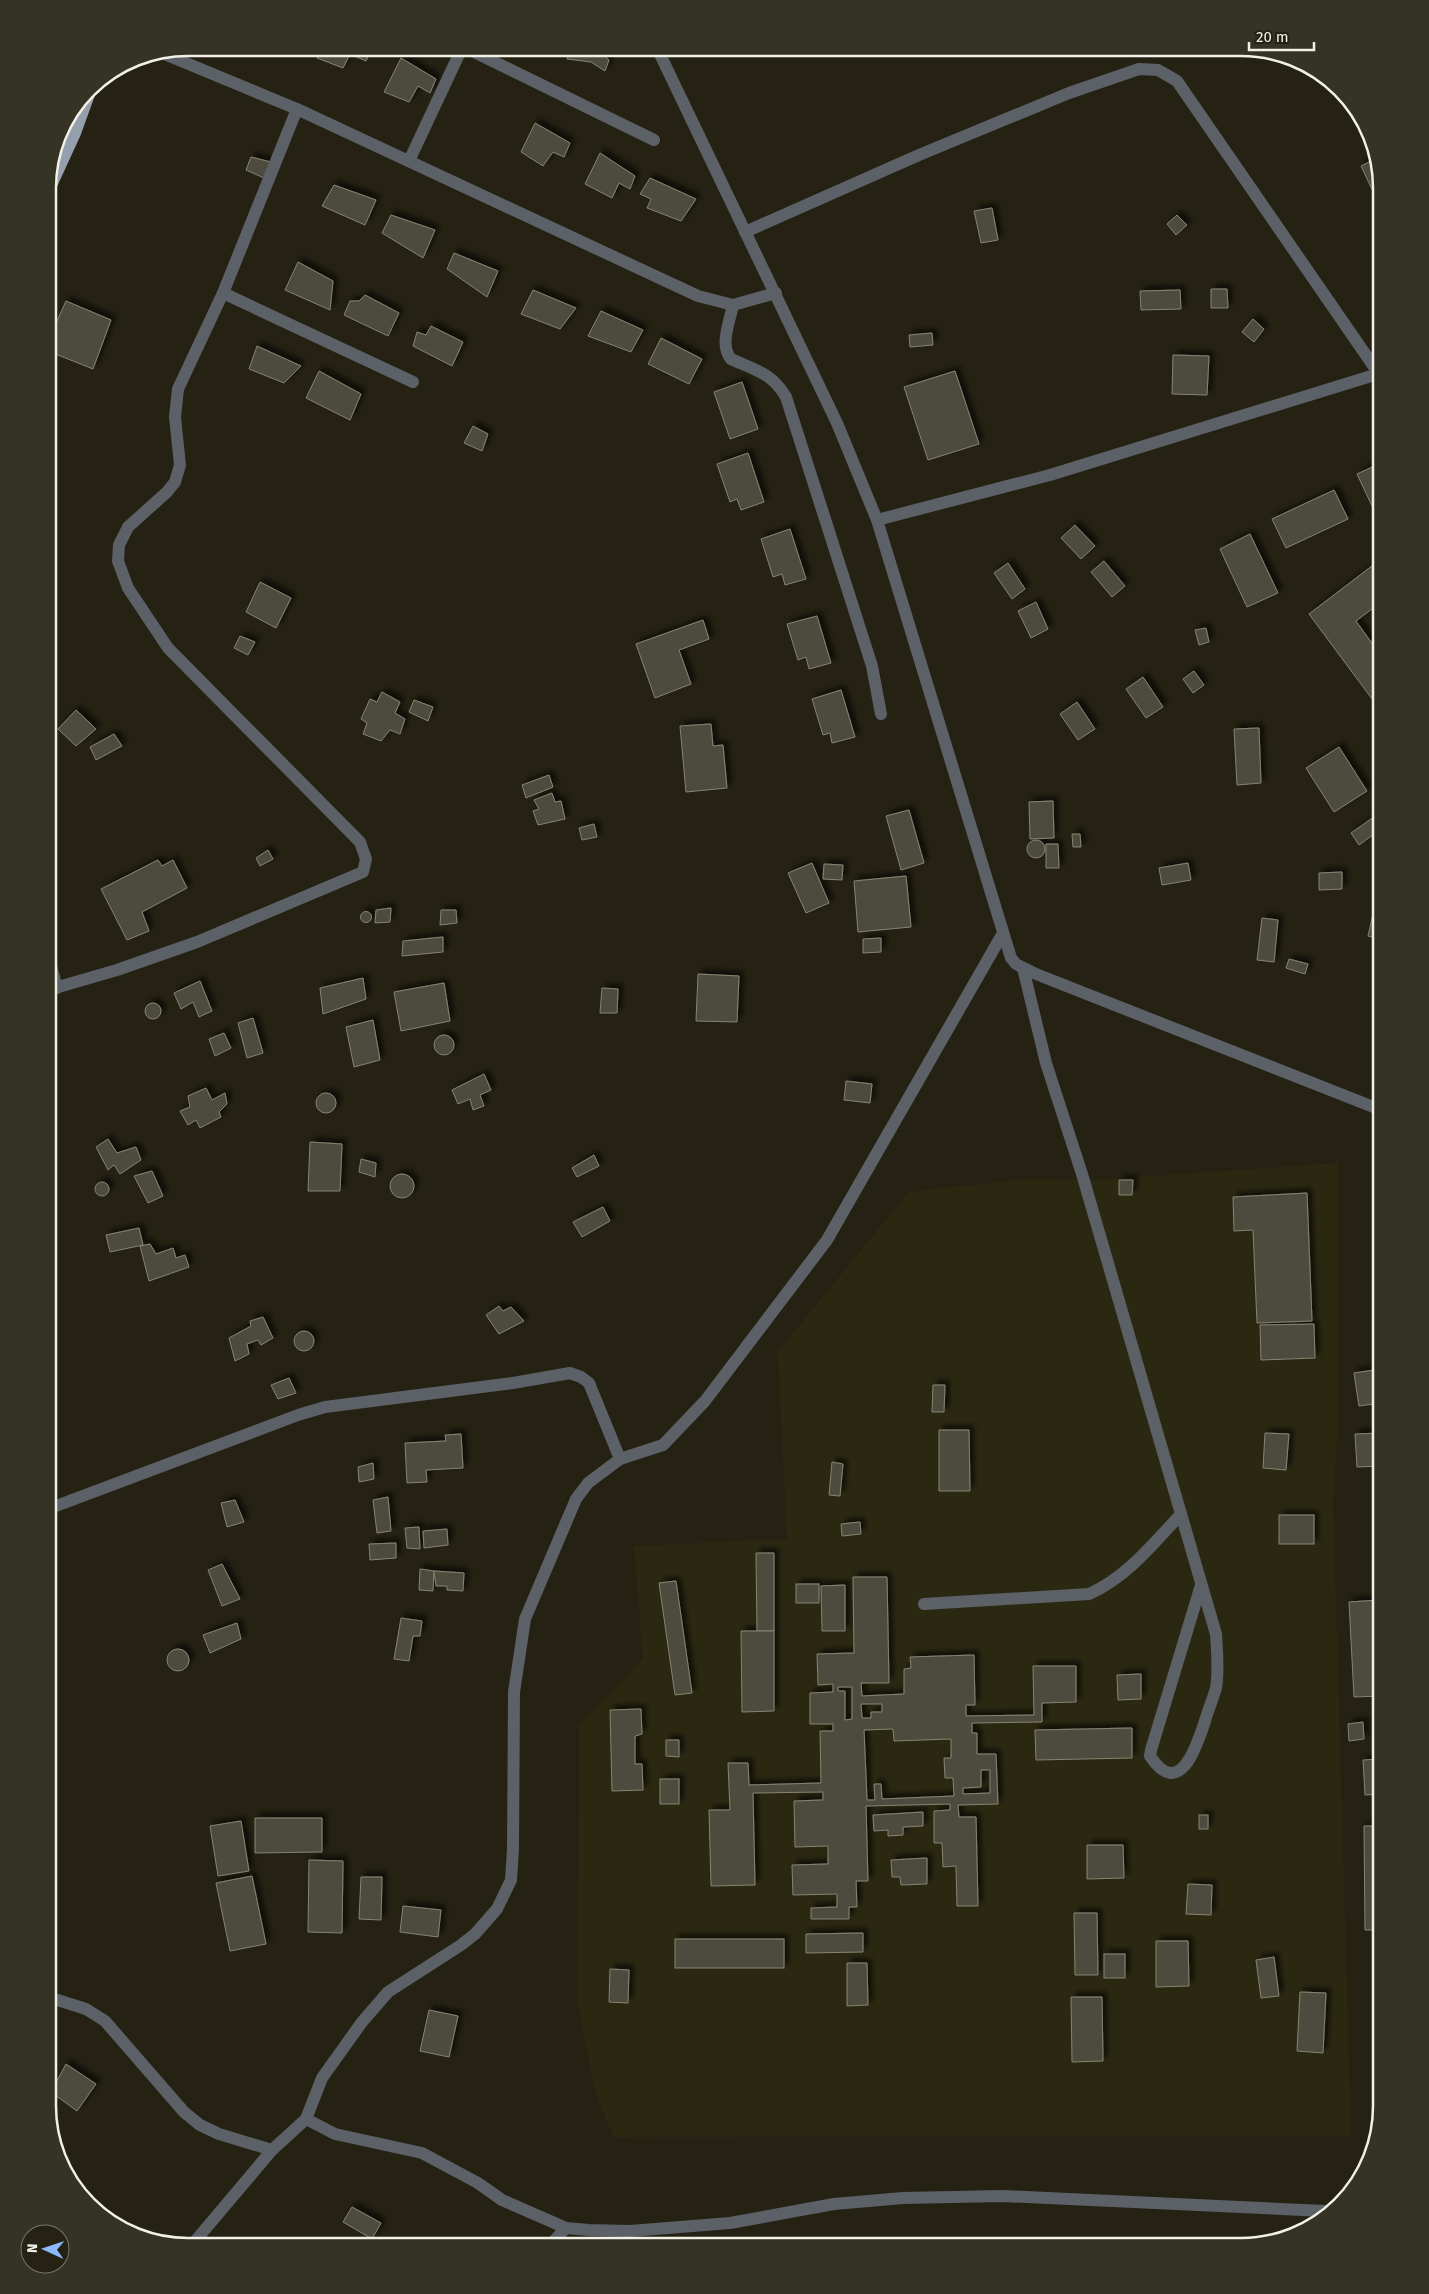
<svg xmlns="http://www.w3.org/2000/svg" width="1429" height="2294" viewBox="0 0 1429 2294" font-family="'Fira Sans',sans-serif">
<defs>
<filter id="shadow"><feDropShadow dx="4.5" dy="-4.5" stdDeviation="2.5" flood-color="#0009"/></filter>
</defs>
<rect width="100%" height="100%" fill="#252213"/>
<polygon fill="#2b2812" points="1338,1163 1338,1423 1333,1502 1351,2136 613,2137 595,2090 578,2003 579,1725 643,1659 634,1546 787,1539 778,1351 909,1192 1028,1179 1096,1180"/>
<g fill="#4e4c3c" stroke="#868371" fill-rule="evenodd" filter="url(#shadow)">
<polygon points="323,48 365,48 371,51 366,61 350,54 343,68 317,58"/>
<polygon points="572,48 597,48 609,60 605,71 591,62 567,59"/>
<polygon points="401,58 436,79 430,93 418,86 409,102 384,92"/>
<polygon points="535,123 570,143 564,157 553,152 543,166 521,152"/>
<polygon points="600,153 635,176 630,189 619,183 612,198 585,184"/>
<polygon points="251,157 271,162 264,178 246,170"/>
<polygon points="1375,159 1382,188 1381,198 1377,200 1361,166"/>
<polygon points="650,178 696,199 681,221 647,208 651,199 640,194"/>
<polygon points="334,185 376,200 365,225 322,206"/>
<polygon points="992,208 998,240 981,243 974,211"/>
<polygon points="391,215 435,230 423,258 382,233"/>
<polygon points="1177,215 1187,225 1176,235 1167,224"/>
<polygon points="454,253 498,271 487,297 447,269"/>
<polygon points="298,262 333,281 330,310 285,290"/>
<polygon points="1211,289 1227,289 1228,308 1211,308"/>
<polygon points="533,290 576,308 560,329 521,314"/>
<polygon points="1180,290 1181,309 1141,310 1140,291"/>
<polygon points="365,295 399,313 388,336 344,315 350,301 359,301"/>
<polygon points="66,301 111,320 93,369 48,351 48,341"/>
<polygon points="601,311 643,330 631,352 588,336"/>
<polygon points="1253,319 1264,329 1254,342 1242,332"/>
<polygon points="431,326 463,342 452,366 413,346 417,332 426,335"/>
<polygon points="932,333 933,345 910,347 909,335"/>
<polygon points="661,338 702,359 689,384 648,364"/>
<polygon points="257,346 301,366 284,383 249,369"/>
<polygon points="1173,355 1209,356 1207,395 1172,394"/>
<polygon points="319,371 361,394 350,420 306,398"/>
<polygon points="955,371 979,444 928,460 904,387"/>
<polygon points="742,382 758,429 730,439 714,392"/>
<polygon points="473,426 488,434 482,451 464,443"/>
<polygon points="748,453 764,502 741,510 737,499 730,502 717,464"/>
<polygon points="1381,463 1381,504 1373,508 1357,474"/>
<polygon points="1334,490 1348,519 1286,548 1272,519"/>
<polygon points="1075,525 1095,546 1081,559 1061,538"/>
<polygon points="790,529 806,579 785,585 782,574 773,577 761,539"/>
<polygon points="1250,534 1278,593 1247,607 1220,549"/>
<polygon points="1381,559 1381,602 1356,621 1381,656 1381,711 1309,614"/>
<polygon points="1104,561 1125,586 1112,597 1091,572"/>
<polygon points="1008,563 1025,589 1012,599 994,573"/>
<polygon points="260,582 291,598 276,628 246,612"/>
<polygon points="1036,602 1048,629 1031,638 1018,611"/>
<polygon points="817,616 831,663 809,669 806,657 798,660 787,624"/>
<polygon points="703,620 709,639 679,650 691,684 655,698 636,644"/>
<polygon points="1206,628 1209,642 1199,645 1195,630"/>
<polygon points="240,636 255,642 248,655 234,648"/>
<polygon points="1194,671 1204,685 1193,693 1183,679"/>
<polygon points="1143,677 1163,707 1146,718 1126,689"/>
<polygon points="841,690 855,737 832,743 830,733 823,735 812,699"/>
<polygon points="382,692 400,702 395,713 405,719 400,734 390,730 381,741 363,734 367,723 361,719 370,699 377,702"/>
<polygon points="414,700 433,707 428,721 409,712"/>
<polygon points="1077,702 1095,729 1078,740 1060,714"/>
<polygon points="76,710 96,729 76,746 58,729"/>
<polygon points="711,724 713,746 723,745 727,788 686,792 680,726"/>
<polygon points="1259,728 1261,783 1237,785 1234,729"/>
<polygon points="114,734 122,746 96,760 90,747"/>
<polygon points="1339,747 1367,791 1334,812 1306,768"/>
<polygon points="549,775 553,787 526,798 522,785"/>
<polygon points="552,793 555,802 561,801 565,819 538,825 533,811 539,809 534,800"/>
<polygon points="1053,801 1054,838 1030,839 1029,802"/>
<polygon points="909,810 924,863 901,870 886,816"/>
<polygon points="1381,812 1381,829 1359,845 1351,833"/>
<polygon points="594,824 597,837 582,840 579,828"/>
<polygon points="1072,834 1080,834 1081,847 1073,847"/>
<circle cx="1036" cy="849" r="9"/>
<polygon points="1046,844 1058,844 1059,868 1046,868"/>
<polygon points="268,850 273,859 260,866 256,858"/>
<polygon points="158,860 162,866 173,860 187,888 142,912 149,931 127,940 101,889"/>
<polygon points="812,863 829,903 806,913 788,873"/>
<polygon points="1188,863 1191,880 1162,885 1159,868"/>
<polygon points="824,864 843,865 842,880 823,879"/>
<polygon points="1381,865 1381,896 1377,896"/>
<polygon points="1342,872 1342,889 1319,890 1319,873"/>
<polygon points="906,876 911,927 858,932 854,881"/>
<polygon points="1375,905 1381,906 1381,940 1368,936"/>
<polygon points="391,908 390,922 375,923 376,910"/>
<polygon points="441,910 456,910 457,923 440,925"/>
<circle cx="366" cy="917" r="5.5"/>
<polygon points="1262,918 1278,920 1274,962 1257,960"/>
<polygon points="443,937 443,952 402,956 403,941"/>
<polygon points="881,938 881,952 863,953 863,939"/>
<polygon points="1289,959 1308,964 1305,974 1286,968"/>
<polygon points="698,974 739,976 737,1022 696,1021"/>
<polygon points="363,978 366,999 323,1014 320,988"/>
<polygon points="200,981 212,1011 199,1017 193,1002 181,1009 174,993"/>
<polygon points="444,983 450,1021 401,1031 394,992"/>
<polygon points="602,988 618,989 617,1013 600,1013"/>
<circle cx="153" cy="1011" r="8"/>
<polygon points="253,1018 263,1053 247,1058 238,1023"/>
<polygon points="373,1020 380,1060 354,1067 346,1027"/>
<polygon points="224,1033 231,1048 215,1056 209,1039"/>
<circle cx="444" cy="1045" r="10"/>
<polygon points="484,1074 491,1090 480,1095 484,1106 473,1110 470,1099 458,1104 452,1090"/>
<polygon points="846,1081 872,1084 870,1103 844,1100"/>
<polygon points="206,1088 212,1100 225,1093 227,1104 219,1112 221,1117 200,1128 196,1120 188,1125 180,1111 190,1107 188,1096"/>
<circle cx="326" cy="1103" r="10"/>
<polygon points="108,1139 117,1153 136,1147 141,1160 120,1174 114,1165 108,1170 96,1147"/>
<polygon points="310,1142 342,1144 340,1191 308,1191"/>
<polygon points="594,1155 599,1166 577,1177 572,1168"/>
<polygon points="361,1159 376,1163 375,1177 359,1172"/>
<polygon points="152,1171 163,1196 148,1203 134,1176"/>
<circle cx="402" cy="1186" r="12"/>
<polygon points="1119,1180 1133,1180 1132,1195 1119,1195"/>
<circle cx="102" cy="1189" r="7"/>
<polygon points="1307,1193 1312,1321 1257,1323 1253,1230 1234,1231 1233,1197"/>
<polygon points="603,1207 610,1221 582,1237 573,1222"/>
<polygon points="139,1228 143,1245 110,1252 106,1235"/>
<polygon points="150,1244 156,1254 173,1248 176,1258 185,1255 189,1267 149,1281 140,1246"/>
<polygon points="499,1306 503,1311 511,1307 524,1321 499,1334 486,1315"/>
<polygon points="263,1317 273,1338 261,1345 258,1340 247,1344 249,1354 235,1361 229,1338 251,1326 250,1321"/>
<polygon points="1314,1324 1315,1358 1261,1360 1260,1325"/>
<circle cx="304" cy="1341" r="10"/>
<polygon points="1381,1369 1381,1403 1359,1406 1354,1373"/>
<polygon points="289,1378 296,1393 278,1399 271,1385"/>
<polygon points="933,1385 945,1385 944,1412 932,1412"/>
<polygon points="939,1430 969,1430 970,1491 939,1491"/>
<polygon points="1265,1433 1289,1434 1286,1470 1263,1468"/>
<polygon points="1381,1433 1381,1466 1357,1467 1355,1434"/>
<polygon points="461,1434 463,1468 426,1470 427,1482 407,1483 405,1443 446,1441 445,1435"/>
<polygon points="832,1462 843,1464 840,1496 829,1495"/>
<polygon points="373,1463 374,1479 359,1482 358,1467"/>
<polygon points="388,1497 391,1531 377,1533 373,1500"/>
<polygon points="235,1500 244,1522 227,1527 221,1503"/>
<rect x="1279" y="1515" width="35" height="29"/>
<polygon points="860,1522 861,1534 842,1536 841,1524"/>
<polygon points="419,1527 420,1549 407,1548 405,1528"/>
<polygon points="447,1529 448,1545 424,1548 423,1531"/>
<polygon points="396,1543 396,1558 370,1560 369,1544"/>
<polygon points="756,1553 774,1553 774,1631 757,1631"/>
<polygon points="222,1564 240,1599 222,1606 208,1570"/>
<polygon points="420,1569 434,1571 433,1591 419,1590"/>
<polygon points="434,1571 464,1573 463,1591 447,1590 447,1586 436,1586"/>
<path d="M853,1577h34l2,106h-28l1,13 42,-2v-25l7,-1 -1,-11 64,-2 1,50h-9v11l68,-1 -1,-49h43v36l-34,1v19l-70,1v10h5v21h19l2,50 -40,1 1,12h17l2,89h-21l-1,-40 -13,1 -1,-24h-8v-32l16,-1v-6l-84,2 2,75h-12l1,26h-8v12h-38v-11l26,-1v-13l-44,1 -1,-30 36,-1v-18l-33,1 -1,-46 29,-1v-8l-70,1 2,92 -44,1 -2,-76h21l-2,-47h20l1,22 72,-2 -1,-52h13v-7h-23v-31l23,-1v-8l-15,1 -1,-31 37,-1zM838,1687h14v32l-7,1v-29h-7zM861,1704h21v8h-11v6h-9zM893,1729l1,12 57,-2v19h-7l1,20h8l1,18 -72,3 -1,-15h-7l1,16h-8l-3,-70zM981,1770h9v23l-27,1v-6l18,-1z"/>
<polygon points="1378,1577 1381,1577 1381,1634 1380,1635 1381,1696 1354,1697 1349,1602 1379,1600"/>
<polygon points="676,1581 692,1693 675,1695 659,1583"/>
<rect x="796" y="1584" width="23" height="19"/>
<polygon points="845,1585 845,1631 822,1631 821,1586"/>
<polygon points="401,1618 422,1621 420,1636 413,1636 409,1661 394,1659"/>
<polygon points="237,1623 241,1639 210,1653 203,1635"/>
<polygon points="741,1631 774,1631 774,1711 742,1712"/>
<circle cx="178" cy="1660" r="11"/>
<polygon points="1141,1674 1141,1699 1118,1700 1117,1675"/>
<polygon points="641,1709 642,1734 635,1736 635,1764 642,1764 643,1790 612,1791 610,1710"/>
<polygon points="1363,1722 1364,1739 1349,1741 1348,1724"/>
<polygon points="1132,1728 1132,1758 1036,1760 1035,1730"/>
<polygon points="666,1740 679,1740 679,1757 666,1756"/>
<polygon points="1381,1759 1381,1794 1365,1795 1363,1760"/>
<rect x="660" y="1779" width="19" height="25"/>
<polygon points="923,1812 923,1826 903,1827 903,1835 888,1836 888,1830 874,1831 873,1815"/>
<rect x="1199" y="1815" width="9" height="14"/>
<polygon points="255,1818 322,1818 322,1852 255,1853"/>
<polygon points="241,1821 249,1871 218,1876 210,1826"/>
<polygon points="1364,1826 1381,1826 1381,1930 1365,1930"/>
<polygon points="1087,1845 1123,1845 1124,1878 1087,1879"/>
<polygon points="927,1858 927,1884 901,1885 900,1877 892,1877 891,1860"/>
<polygon points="309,1860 343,1861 342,1933 308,1932"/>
<polygon points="252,1876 266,1944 230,1951 216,1883"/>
<polygon points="361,1877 382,1877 381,1920 359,1919"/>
<polygon points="1188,1884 1212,1885 1211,1915 1186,1914"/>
<polygon points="403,1906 441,1910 438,1937 400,1932"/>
<polygon points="1074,1913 1097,1913 1098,1975 1075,1975"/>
<polygon points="863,1933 863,1952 806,1953 806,1934"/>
<rect x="675" y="1939" width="109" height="29"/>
<polygon points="1156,1941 1188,1941 1189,1986 1156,1987"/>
<rect x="1104" y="1954" width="21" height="24"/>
<polygon points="1376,1955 1381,1955 1381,2078 1377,2078"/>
<polygon points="1274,1957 1279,1996 1261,1998 1256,1960"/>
<polygon points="847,1963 867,1963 868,2005 847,2006"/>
<polygon points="610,1969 629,1970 628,2003 609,2002"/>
<polygon points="1300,1992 1326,1993 1323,2053 1297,2051"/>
<polygon points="1071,1997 1102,1997 1103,2061 1072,2062"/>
<polygon points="429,2010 458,2016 449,2057 420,2051"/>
<polygon points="66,2064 96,2084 77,2111 51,2092"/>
<polygon points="352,2207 381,2223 372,2239 343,2222"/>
</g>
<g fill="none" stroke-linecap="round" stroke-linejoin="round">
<g stroke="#5c6067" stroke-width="12">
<polyline points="466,48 654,140"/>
<polyline points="657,48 837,423 877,520 1011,958 1016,964 1036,974 1381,1110"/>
<polyline points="162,53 297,109 698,296 733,305 776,293"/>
<polyline points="409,161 462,48"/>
<polyline points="745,232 919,155 1069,93 1139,69 1158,70 1177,81 1379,374"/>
<polyline points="223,293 413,382"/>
<path d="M733,305c-3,16 -14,40 -2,54 24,11 41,14 55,38l86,269 9,48"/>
<polyline points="877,520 1050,475 1381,373"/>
<polyline points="48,955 57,988"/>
<path d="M1023,968l23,95 36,111 134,460c1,17 3,36 0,54 -3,11 -8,22 -11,33 -8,24 -25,80 -55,35l1,-6 50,-165"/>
<polyline points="48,990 117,970 197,942 363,872 366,859 360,842 168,648 128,588 118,561 119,545 128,527 167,492 175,482 180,465 175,417 178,389 223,293 297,109"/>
<polyline points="48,1509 298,1415 325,1407 513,1383 570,1373 581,1377 589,1383 620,1459"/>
<path d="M924,1604l165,-10c38,-17 64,-50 92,-80"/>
<polyline points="48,1997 86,2009 105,2021 184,2112 200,2125 219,2134 272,2150"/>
<polyline points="306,2119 335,2134 422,2153 478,2183 502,2200 566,2228 589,2230 630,2231 730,2223 834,2204 903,2198 1003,2196 1325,2211"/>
<polyline points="191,2246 272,2150 306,2119 322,2078 362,2022 388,1992 461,1945 475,1934 497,1909 511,1880 513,1849 514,1692 525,1619 576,1499 588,1483 620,1459 663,1445 705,1401 827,1240 1003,933"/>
<polyline points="549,2246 566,2228"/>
</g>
<polyline stroke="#969fad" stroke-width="12" points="48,192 75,133 92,86"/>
</g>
<path d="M0 0H1429V2294H0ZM188 56H1241A132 132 0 0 1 1373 188V2106A132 132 0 0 1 1241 2238H188A132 132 0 0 1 56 2106V188A132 132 0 0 1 188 56Z" fill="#353324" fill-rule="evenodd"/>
<path fill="none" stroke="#f2f1e7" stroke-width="2.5" d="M188 56H1241A132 132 0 0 1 1373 188V2106A132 132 0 0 1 1241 2238H188A132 132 0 0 1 56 2106V188A132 132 0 0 1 188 56Z"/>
<g transform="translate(45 2249) rotate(273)"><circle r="24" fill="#252213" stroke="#777568"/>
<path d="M0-4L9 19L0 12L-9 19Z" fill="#8cb9fc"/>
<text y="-8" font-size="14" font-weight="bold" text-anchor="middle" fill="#f2f1e7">N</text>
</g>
<path d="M1249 42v8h65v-8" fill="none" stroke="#f2f1e7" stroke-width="2.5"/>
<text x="1256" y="42" font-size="15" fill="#f2f1e7" stroke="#252213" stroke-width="4" paint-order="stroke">20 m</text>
</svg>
